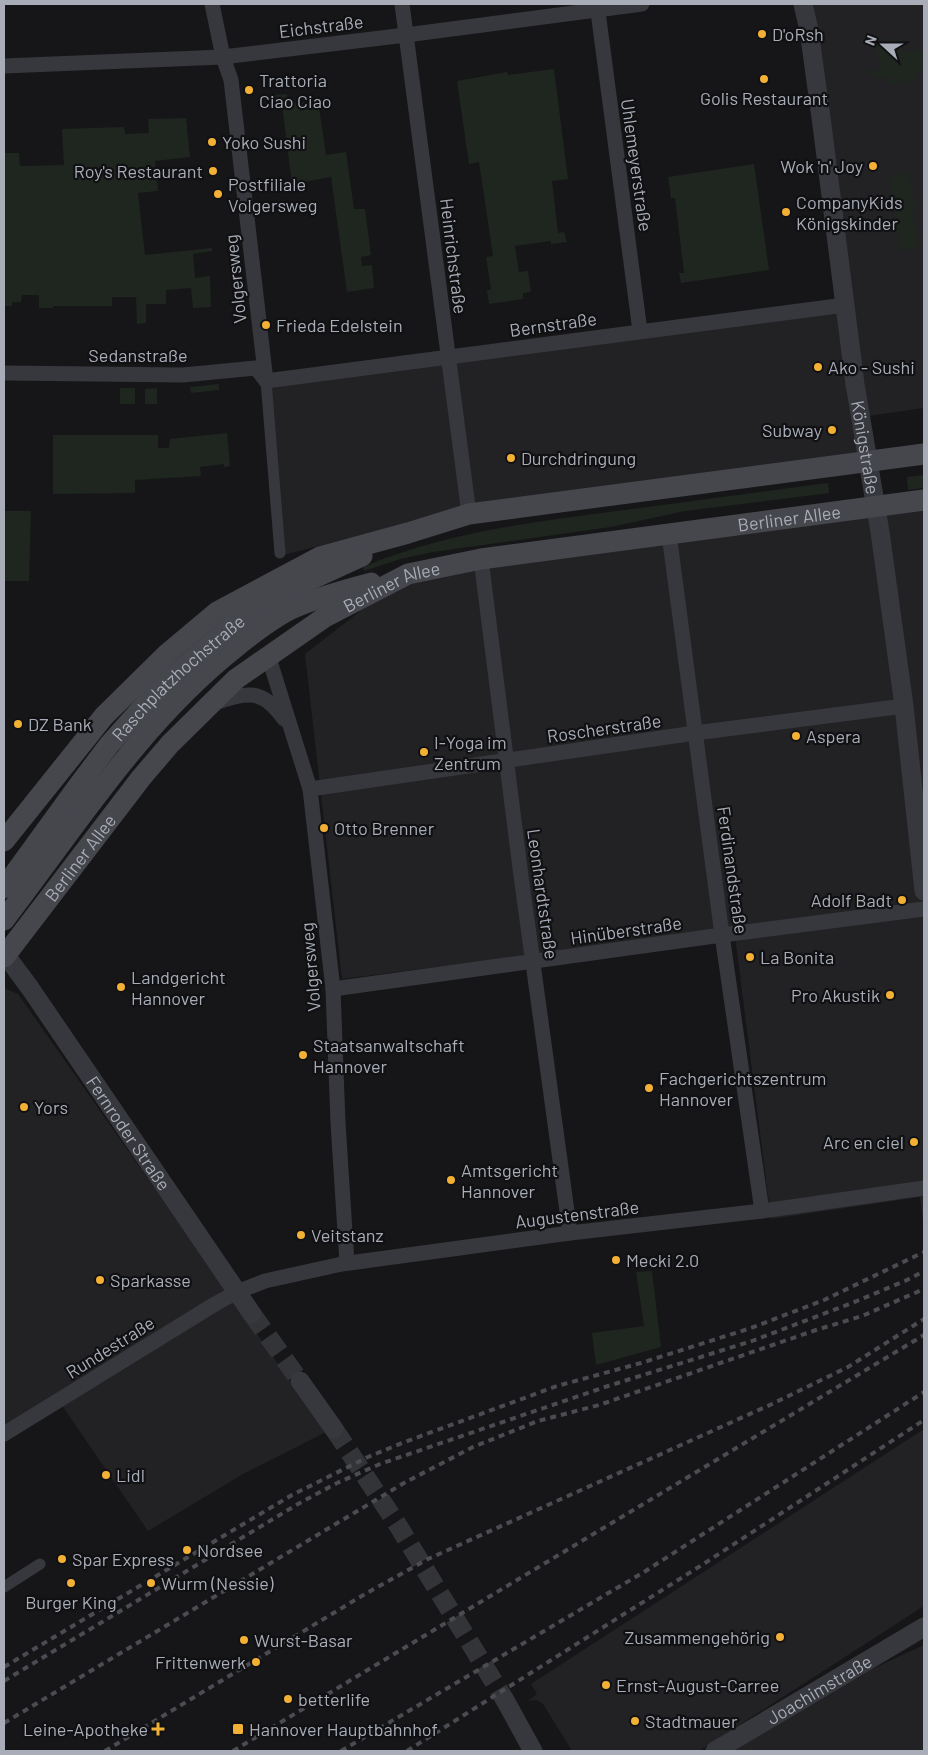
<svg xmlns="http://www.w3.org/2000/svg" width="928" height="1755" viewBox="0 0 928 1755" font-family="Barlow,sans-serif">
<rect width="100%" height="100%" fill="#161618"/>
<g fill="#222225">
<polygon points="803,4 924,4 924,408 861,417 867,461 469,514 372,532 284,555 266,381 845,305"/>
<polygon points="924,500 924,1230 920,1197 771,1219 734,928 342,979 305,654 408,574"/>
<polygon points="4,988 18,994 326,1432 243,1474 148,1531 59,1401 21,1423 4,1425"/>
<polygon points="924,1429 924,1606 699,1751 572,1751 543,1704 537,1700 528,1701 537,1694 531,1684"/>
<polygon points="924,1645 924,1751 715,1751 785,1709"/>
</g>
<g fill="#1e261f">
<polygon points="888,38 902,41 904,53 924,50 924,70 915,72 917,80 889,84 888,77 876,78 875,74 869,75 869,71 880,69 876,44 883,43 883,39"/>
<polygon points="554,69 568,179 552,181 558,233 564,232 567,242 551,244 551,241 515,246 519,272 528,271 531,292 523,293 523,299 489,304 487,291 491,289 486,257 493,256 479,162 469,164 457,81 507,72 508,75"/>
<polygon points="287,94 288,104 318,101 326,155 346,152 354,209 365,209 371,255 361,257 362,266 372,265 374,288 347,292 331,177 292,184 282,104 276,105 274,95"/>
<polygon points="186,118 190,157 155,161 158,191 138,193 145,255 212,248 212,251 193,254 195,278 210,276 211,307 193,308 191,288 166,290 166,304 146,304 146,323 137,324 136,297 112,297 112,306 53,306 53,308 39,308 39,295 22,295 21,302 12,302 12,306 4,306 4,153 19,153 20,166 64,165 62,129 124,127 125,134 149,133 148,119"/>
<polygon points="754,164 769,270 681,283 679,273 684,273 675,198 671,198 668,177"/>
<polygon points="908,172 916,210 912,211 919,248 899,250 890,175"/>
<polygon points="219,384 219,390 191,393 190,387"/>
<rect x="120" y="388" width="15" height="16"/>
<polygon points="157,388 157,404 145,404 145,389"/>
<polygon points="227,433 230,466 224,467 224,464 200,467 201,476 135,480 135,493 53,494 53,435 158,435 158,448 169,448 170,439"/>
<polygon points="924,475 924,488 908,490 907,477"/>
<path d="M828,483l1,10 -144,18 -74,16 -178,25 -33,7 -36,12 -1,-4c81,-34 168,-45 254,-56 71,-9 141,-19 211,-28z"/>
<polygon points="4,511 31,511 29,581 4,581"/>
<polygon points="652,1271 661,1347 596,1365 592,1333 644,1326 636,1272"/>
</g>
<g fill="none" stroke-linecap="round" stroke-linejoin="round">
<g stroke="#333438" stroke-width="19" stroke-dasharray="19 9" stroke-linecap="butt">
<polyline points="252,1314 300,1381"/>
<polyline points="334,1429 399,1527 505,1700"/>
</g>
<g stroke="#37383d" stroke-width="11">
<polyline points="266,381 280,553"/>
<polyline points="4,1587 40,1564"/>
</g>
<g stroke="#37383d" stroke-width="15">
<polyline points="212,4 223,57 231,80 266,381"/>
<polyline points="402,4 469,514"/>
<polyline points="597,4 640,331"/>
<polyline points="4,66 223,57 406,35 642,4"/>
<polyline points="4,373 183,375 256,368 266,381"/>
<polyline points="266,381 845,305"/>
<polyline points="669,534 722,935 762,1211"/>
<polyline points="481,559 521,876 570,1233"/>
<polyline points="268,655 310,789 333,989 338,1123 347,1263"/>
<path d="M215,703c33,-11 47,-15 69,16"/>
<polyline points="310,789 695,733 904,706"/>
<polyline points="333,989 722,935 924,909"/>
<polyline points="4,1434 215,1304 237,1292 265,1281 342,1264 570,1233 762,1211 924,1188"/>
</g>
<g stroke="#37383d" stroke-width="19">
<path id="s1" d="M803,4l6,26 13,95 33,259 25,148 24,174 20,185"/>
<path id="s2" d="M4,953l26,35 222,326"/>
<polyline points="300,1381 334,1429"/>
<polyline points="505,1700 533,1751"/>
<path id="s3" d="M715,1751l209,-124"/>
</g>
<g stroke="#45474d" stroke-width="21">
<polyline points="4,841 104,716 167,654 217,612 320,557 408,533 469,514 924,454"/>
<path id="s4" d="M4,888l75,-103 30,-40 42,-47 28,-27 64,-54 36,-23 83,-38"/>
<path d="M4,920c73,-95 136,-197 232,-273 16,-13 34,-27 53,-37 22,-11 57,-20 82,-27"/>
<path id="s5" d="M4,957l137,-179 29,-34 66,-65 89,-62 83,-43 73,-15 443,-59"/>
</g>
<g stroke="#4a4c52" stroke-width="4" stroke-dasharray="6 5" stroke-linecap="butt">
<polyline points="4,1667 292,1495 368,1457 402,1443 557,1386 641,1363 751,1328 824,1300 924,1252"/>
<polyline points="4,1681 298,1504 337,1483 380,1464 608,1386 752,1341 852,1303 907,1280 924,1271"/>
<polyline points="4,1723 404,1483 473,1447 538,1421 599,1405 816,1330 862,1316 924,1289"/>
<polyline points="105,1751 365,1594 428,1559 772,1404 848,1367 924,1319"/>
<polyline points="233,1751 924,1335"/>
<polyline points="341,1751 644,1572 924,1392"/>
<polyline points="407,1751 705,1563 924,1420"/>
</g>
</g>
<g fill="#f2b134" stroke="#111113" stroke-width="2">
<circle cx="762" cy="34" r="5"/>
<circle cx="764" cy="79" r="5"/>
<circle cx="249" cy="90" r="5"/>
<circle cx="212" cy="142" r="5"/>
<circle cx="873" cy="166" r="5"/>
<circle cx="213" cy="171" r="5"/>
<circle cx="218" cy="194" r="5"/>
<circle cx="786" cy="212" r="5"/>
<circle cx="266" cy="325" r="5"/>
<circle cx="818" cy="367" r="5"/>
<circle cx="832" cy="430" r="5"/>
<circle cx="511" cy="458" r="5"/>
<circle cx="18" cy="724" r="5"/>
<circle cx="796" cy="736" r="5"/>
<circle cx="424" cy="752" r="5"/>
<circle cx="324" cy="828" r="5"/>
<circle cx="902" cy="900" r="5"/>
<circle cx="750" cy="957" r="5"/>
<circle cx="121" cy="987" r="5"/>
<circle cx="890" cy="995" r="5"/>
<circle cx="303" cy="1055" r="5"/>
<circle cx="649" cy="1088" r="5"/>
<circle cx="24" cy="1107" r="5"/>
<circle cx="914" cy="1142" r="5"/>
<circle cx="451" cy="1180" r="5"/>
<circle cx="301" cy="1235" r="5"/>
<circle cx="616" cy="1260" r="5"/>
<circle cx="100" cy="1280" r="5"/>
<circle cx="106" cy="1475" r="5"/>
<circle cx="187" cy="1550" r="5"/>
<circle cx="62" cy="1559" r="5"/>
<circle cx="71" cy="1583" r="5"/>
<circle cx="151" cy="1583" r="5"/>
<circle cx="780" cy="1637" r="5"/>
<circle cx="244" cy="1640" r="5"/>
<circle cx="256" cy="1662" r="5"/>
<circle cx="606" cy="1685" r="5"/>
<circle cx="288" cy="1699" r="5"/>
<circle cx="635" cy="1721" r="5"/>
<path d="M155.5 1721.5h5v5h5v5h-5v5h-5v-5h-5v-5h5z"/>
<rect x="232" y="1723" width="12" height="12" rx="2.5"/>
</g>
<g text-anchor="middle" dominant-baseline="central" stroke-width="4.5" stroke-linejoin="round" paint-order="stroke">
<g font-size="18" fill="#a8adb8" stroke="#111113">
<text transform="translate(321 26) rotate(-7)">Eichstraße</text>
<text transform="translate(637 165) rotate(82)">Uhlemeyerstraße</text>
<text transform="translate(454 256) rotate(83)">Heinrichstraße</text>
<text transform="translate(235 279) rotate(-96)">Volgersweg</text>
<text transform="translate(553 324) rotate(-8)">Bernstraße</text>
<text x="138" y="355">Sedanstraße</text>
<text stroke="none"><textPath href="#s1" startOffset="448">Königstraße</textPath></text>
<text stroke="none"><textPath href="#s5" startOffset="950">Berliner Allee</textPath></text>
<text stroke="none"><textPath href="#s5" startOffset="545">Berliner Allee</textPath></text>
<text stroke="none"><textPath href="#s4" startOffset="274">Raschplatzhochstraße</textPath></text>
<text transform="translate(604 728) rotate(-8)">Roscherstraße</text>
<text stroke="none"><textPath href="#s5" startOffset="125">Berliner Allee</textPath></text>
<text transform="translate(733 870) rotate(82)">Ferdinandstraße</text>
<text transform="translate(543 894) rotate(82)">Leonhardtstraße</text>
<text transform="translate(626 930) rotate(-8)">Hinüberstraße</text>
<text transform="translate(310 967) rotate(-95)">Volgersweg</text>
<text stroke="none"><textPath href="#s2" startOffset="219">Fernroder Straße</textPath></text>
<text transform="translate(577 1214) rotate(-7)">Augustenstraße</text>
<text transform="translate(110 1347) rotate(-32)">Rundestraße</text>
<text stroke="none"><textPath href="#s3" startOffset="121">Joachimstraße</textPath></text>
</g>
<g font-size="18" fill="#a8adb8" stroke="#111113" text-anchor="start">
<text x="772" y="34">D'oRsh</text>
<text x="259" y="80">Trattoria<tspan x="259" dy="21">Ciao Ciao</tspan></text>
<text x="764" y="98" text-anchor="middle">Golis Restaurant</text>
<text x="222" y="142">Yoko Sushi</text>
<text x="863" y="166" text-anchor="end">Wok 'n' Joy</text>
<text x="203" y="171" text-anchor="end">Roy's Restaurant</text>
<text x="228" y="184">Postfiliale<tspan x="228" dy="21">Volgersweg</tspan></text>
<text x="796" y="202">CompanyKids<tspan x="796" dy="21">Königskinder</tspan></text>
<text x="276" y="325">Frieda Edelstein</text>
<text x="828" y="367">Ako - Sushi</text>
<text x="822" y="430" text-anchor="end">Subway</text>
<text x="521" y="458">Durchdringung</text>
<text x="28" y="724">DZ Bank</text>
<text x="806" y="736">Aspera</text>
<text x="434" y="742">I-Yoga im<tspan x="434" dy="21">Zentrum</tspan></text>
<text x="334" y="828">Otto Brenner</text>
<text x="892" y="900" text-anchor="end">Adolf Badt</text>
<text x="760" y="957">La Bonita</text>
<text x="131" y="977">Landgericht<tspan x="131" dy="21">Hannover</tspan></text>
<text x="880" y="995" text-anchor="end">Pro Akustik</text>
<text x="313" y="1045">Staatsanwaltschaft<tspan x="313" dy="21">Hannover</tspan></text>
<text x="659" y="1078">Fachgerichtszentrum<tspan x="659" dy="21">Hannover</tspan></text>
<text x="34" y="1107">Yors</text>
<text x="904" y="1142" text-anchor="end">Arc en ciel</text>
<text x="461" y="1170">Amtsgericht<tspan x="461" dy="21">Hannover</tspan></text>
<text x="311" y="1235">Veitstanz</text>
<text x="626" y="1260">Mecki 2.0</text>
<text x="110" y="1280">Sparkasse</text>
<text x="116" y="1475">Lidl</text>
<text x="197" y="1550">Nordsee</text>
<text x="72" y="1559">Spar Express</text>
<text x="161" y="1583">Wurm (Nessie)</text>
<text x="71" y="1602" text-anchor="middle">Burger King</text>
<text x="770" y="1637" text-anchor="end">Zusammengehörig</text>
<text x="254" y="1640">Wurst-Basar</text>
<text x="246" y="1662" text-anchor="end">Frittenwerk</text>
<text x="616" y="1685">Ernst-August-Carree</text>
<text x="298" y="1699">betterlife</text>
<text x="645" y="1721">Stadtmauer</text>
<text x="148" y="1729" text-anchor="end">Leine-Apotheke</text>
<text x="249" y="1729">Hannover Hauptbahnhof</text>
</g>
</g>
<rect width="928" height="1755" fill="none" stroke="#a8adb8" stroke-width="10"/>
<g transform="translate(883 45) rotate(291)" stroke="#111113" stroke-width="4" paint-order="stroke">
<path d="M0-4L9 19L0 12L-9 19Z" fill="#a8adb8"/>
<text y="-8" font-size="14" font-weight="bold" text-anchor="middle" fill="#a8adb8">N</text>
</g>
</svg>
